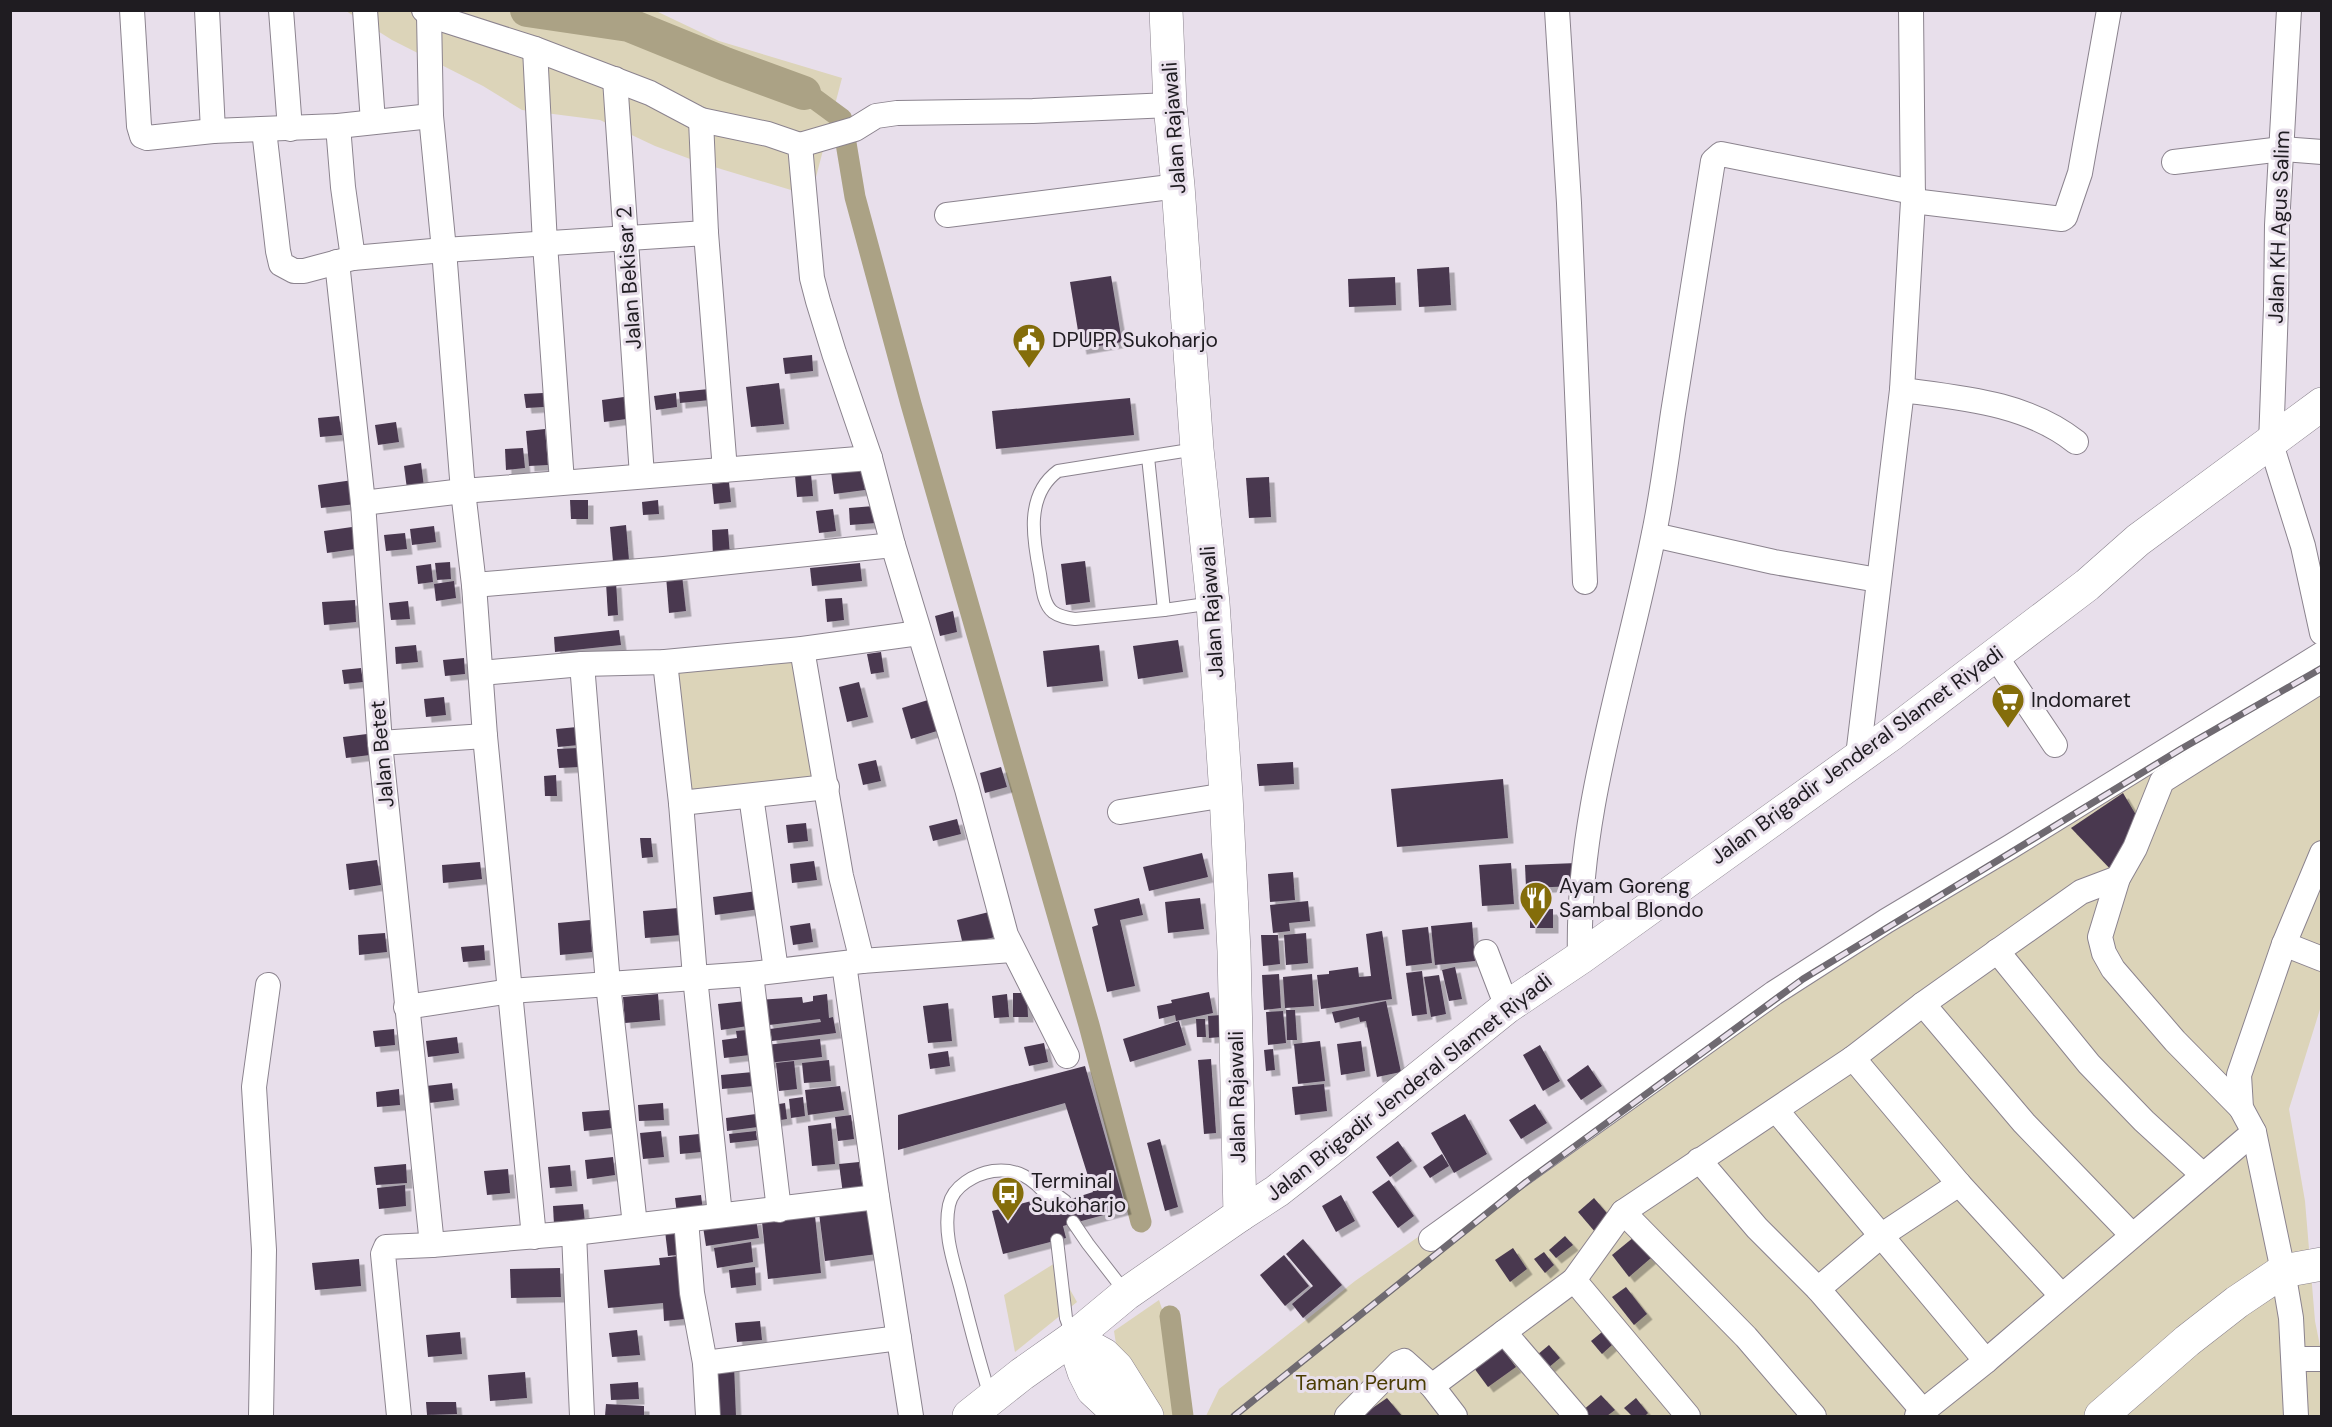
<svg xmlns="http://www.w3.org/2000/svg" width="2332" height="1427" viewBox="0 0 2332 1427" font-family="'DM Sans',sans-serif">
<defs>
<filter id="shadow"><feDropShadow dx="5.5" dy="5.5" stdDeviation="0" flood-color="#0004"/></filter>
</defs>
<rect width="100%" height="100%" fill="#e8dfeb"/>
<g fill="#dcd4b9">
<polygon points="346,11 656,11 719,41 842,78 811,196 701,163 655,146 600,120 522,110 483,86 392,40"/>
<polygon points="2321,644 2321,1006 2289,1109 2305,1201 2315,1321 2321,1351 2321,1416 1206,1416 1219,1389 1355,1281 1620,1096"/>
<polygon points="808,654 827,787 681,803 665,662"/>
<polygon points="1055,1263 1077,1302 1015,1352 1004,1295"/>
<polygon points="1159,1300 1166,1321 1178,1416 1153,1416 1118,1357 1114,1331"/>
</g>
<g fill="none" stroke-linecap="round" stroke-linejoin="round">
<g stroke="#aba285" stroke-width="21">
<polyline points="808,94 842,119 855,197 911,404 1089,1025 1141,1222"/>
<polyline points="1170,1316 1183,1416"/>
</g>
<polyline stroke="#aba285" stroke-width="34" points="527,10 629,25 725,64 804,93"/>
</g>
<g fill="#49394f" filter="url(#shadow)">
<polygon points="1449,267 1451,305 1419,307 1417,269"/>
<polygon points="1111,276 1122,342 1081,349 1070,282"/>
<polygon points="1395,277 1396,305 1349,307 1348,279"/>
<polygon points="812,355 813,371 785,374 783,358"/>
<polygon points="779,383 784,424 751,427 746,387"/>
<polygon points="709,389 710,400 680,403 679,392"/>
<polygon points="543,393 544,407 526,408 524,394"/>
<polygon points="676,393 677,407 656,410 654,396"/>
<polygon points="631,396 634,418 604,422 602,400"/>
<polygon points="1130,398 1134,435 996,449 992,411"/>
<polygon points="339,416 342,435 320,437 318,418"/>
<polygon points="396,422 399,442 378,445 375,425"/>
<polygon points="545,429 548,465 529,466 526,431"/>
<polygon points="523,448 525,468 506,470 505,449"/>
<polygon points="421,463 424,487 407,489 404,466"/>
<polygon points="862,469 865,490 834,494 831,472"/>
<polygon points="811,474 813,496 797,497 795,476"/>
<polygon points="1269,477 1271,517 1249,518 1246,478"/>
<polygon points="353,480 356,504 321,508 318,485"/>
<polygon points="729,482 731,502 714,504 712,484"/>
<polygon points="570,500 588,500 588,519 571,519"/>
<polygon points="658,500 659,514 643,515 642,502"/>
<polygon points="874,506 876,523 850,525 849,508"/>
<polygon points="833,509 836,531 819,533 816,511"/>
<polygon points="626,525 629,560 613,562 610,527"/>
<polygon points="434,526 436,542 412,545 410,529"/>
<polygon points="352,527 355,549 327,553 324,531"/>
<polygon points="728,529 730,556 713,557 712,530"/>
<polygon points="405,533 407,549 386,551 384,535"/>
<polygon points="1085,561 1090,602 1066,605 1061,564"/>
<polygon points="450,562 451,579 437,580 435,563"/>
<polygon points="860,563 862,581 812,586 810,568"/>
<polygon points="431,564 433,582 418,584 416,566"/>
<polygon points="682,575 686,611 669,613 666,576"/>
<polygon points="454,581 456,598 436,601 434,584"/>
<polygon points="616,582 618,615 608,616 606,583"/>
<polygon points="842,598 844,620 827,622 825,599"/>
<polygon points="355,600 356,622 324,625 322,602"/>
<polygon points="408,601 410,619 391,620 389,603"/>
<polygon points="953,611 957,632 940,636 935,616"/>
<polygon points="619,630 621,645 555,652 554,637"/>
<polygon points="1178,640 1183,672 1138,679 1133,646"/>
<polygon points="416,645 418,662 396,664 395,647"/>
<polygon points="1099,645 1103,681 1047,687 1043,651"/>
<polygon points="881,652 884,672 871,674 867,654"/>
<polygon points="464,658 465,674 445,676 443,660"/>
<polygon points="361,668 363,682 344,684 342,670"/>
<polygon points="859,682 868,717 847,722 839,687"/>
<polygon points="444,697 446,715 426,717 424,699"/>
<polygon points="928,700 937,731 911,739 902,708"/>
<polygon points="577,727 579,745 558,747 556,729"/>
<polygon points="367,734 370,755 346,758 343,737"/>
<polygon points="578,748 580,767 559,768 557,749"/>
<polygon points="876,760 881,781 863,785 858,764"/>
<polygon points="1293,762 1294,784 1259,786 1257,764"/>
<polygon points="1001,767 1007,787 985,793 980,773"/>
<polygon points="556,775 557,796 545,796 544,776"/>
<polygon points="1503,779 1508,838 1397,847 1391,789"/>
<polygon points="2123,793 2142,825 2117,876 2071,828"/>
<polygon points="957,819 961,834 933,841 929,826"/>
<polygon points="806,823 808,841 788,843 786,825"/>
<polygon points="640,838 651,838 653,857 642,858"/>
<polygon points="1202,853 1208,877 1149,891 1143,867"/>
<polygon points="377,860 381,885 349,890 346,864"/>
<polygon points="814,861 817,880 792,883 790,864"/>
<polygon points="480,862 482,879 443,883 442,865"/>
<polygon points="1511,863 1514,904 1482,906 1479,865"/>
<polygon points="1577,863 1578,886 1526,888 1525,865"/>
<polygon points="1293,872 1295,900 1270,902 1268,874"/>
<polygon points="757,891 760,909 715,915 713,897"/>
<polygon points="1139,898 1143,915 1120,920 1135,986 1107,992 1092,927 1098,925 1094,909"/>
<polygon points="1200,898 1204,929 1168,933 1165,902"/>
<polygon points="1308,901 1310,921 1289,923 1290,931 1273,933 1270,905"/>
<polygon points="678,908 681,935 645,938 643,911"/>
<polygon points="1553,909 1553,928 1530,928 1530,910"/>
<polygon points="989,912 995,937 963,945 957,920"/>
<polygon points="590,920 592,952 560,955 558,923"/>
<polygon points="1472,922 1475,961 1435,965 1431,926"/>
<polygon points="810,923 813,942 793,945 790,926"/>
<polygon points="1428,927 1432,963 1406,966 1402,930"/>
<polygon points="1382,931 1392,999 1321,1009 1317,975 1329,974 1329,971 1358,967 1359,977 1371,976 1366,934"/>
<polygon points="385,933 387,952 359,955 358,935"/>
<polygon points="1306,933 1308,963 1286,965 1284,935"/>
<polygon points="1261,935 1278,935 1280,964 1263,966"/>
<polygon points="484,945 485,960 463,962 461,947"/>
<polygon points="1455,967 1462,999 1449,1001 1442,970"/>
<polygon points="1422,971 1427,1014 1412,1016 1406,973"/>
<polygon points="1279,974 1281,1008 1264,1010 1262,975"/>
<polygon points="1312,974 1314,1006 1285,1008 1283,977"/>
<polygon points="1439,975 1446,1014 1431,1017 1424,977"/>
<polygon points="1209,992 1213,1013 1176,1021 1175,1015 1159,1019 1157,1006 1172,1003 1171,1000"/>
<polygon points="1013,993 1027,993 1028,1017 1013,1017"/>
<polygon points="658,994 660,1020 625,1023 623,997"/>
<polygon points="827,994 829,1018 833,1017 836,1033 772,1041 770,1029 821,1022 820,1019 769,1025 758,1000 802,997 803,1003 813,1001 813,996"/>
<polygon points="1007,994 1009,1017 994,1018 992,996"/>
<polygon points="746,1001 748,1026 721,1030 718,1004"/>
<polygon points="1386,1001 1401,1072 1377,1077 1366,1021 1360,1022 1359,1017 1335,1023 1332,1012"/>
<polygon points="948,1003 952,1041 928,1043 923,1006"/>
<polygon points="1286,1010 1295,1010 1297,1040 1287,1040"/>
<polygon points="1283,1011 1286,1043 1268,1045 1266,1012"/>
<polygon points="1221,1015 1221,1037 1209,1038 1208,1016"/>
<polygon points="1196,1019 1205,1019 1206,1037 1197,1037"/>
<polygon points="1179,1021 1186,1045 1130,1062 1123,1039"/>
<polygon points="394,1029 395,1045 375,1047 373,1031"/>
<polygon points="747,1030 750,1055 724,1058 722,1040 737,1038 736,1031"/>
<polygon points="457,1037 459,1053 428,1057 426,1041"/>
<polygon points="820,1039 822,1057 768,1063 766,1045"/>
<polygon points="1320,1041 1325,1081 1298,1084 1294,1044"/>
<polygon points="1361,1041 1365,1071 1341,1075 1337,1044"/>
<polygon points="1044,1043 1048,1062 1029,1066 1024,1047"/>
<polygon points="1540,1045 1560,1081 1543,1091 1523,1055"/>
<polygon points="1273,1049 1275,1070 1266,1071 1264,1050"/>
<polygon points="948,1051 950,1066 930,1069 928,1054"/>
<polygon points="1211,1059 1216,1133 1204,1134 1198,1060"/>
<polygon points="829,1060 831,1081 804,1083 802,1063"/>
<polygon points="794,1061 797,1089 779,1091 776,1063"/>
<polygon points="1588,1065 1602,1086 1581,1100 1567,1080"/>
<polygon points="1085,1066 1126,1209 1063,1226 1066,1238 1003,1254 992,1211 1055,1195 1065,1201 1093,1192 1065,1103 898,1150 898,1115"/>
<polygon points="753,1072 754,1086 722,1089 721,1075"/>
<polygon points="452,1083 454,1100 429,1103 426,1086"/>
<polygon points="1324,1084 1327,1111 1295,1115 1292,1087"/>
<polygon points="840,1086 844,1110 808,1115 805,1090"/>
<polygon points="399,1089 400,1105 377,1107 376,1092"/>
<polygon points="803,1097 805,1116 791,1118 789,1099"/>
<polygon points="663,1103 664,1120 639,1121 638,1105"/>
<polygon points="785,1103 787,1119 775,1121 773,1105"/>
<polygon points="1535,1104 1547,1123 1521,1139 1509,1120"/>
<polygon points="610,1110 612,1128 584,1131 582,1112"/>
<polygon points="756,1114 758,1127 727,1131 726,1118"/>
<polygon points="1465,1114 1487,1154 1454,1173 1431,1133"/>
<polygon points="851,1115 854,1139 838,1141 835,1117"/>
<polygon points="831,1123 835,1164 812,1166 808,1126"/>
<polygon points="661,1131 664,1157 643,1159 640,1133"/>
<polygon points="756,1131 757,1140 730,1143 729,1134"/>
<polygon points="699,1134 701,1152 680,1154 679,1136"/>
<polygon points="1160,1139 1178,1207 1165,1211 1147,1143"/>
<polygon points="1398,1141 1412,1161 1390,1177 1376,1157"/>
<polygon points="1442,1154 1449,1166 1430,1178 1423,1167"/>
<polygon points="613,1157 615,1175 587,1179 585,1160"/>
<polygon points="859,1162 863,1191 843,1194 839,1164"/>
<polygon points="406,1164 407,1183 376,1185 374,1167"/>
<polygon points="570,1165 572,1186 550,1188 548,1167"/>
<polygon points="508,1169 510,1193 487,1195 484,1171"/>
<polygon points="1389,1180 1414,1216 1398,1228 1372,1192"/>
<polygon points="405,1185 406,1206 379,1209 377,1188"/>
<polygon points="701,1195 703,1211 677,1214 675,1198"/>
<polygon points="1341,1195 1355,1221 1336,1232 1322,1206"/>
<polygon points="1594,1198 1612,1219 1596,1233 1578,1212"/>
<polygon points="583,1204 585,1223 554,1225 553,1206"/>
<polygon points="871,1206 877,1254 825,1261 819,1213"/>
<polygon points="815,1216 821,1273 768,1279 762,1222"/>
<polygon points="756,1219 759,1238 706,1246 703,1227"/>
<polygon points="681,1229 684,1254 668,1256 665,1231"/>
<polygon points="1565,1236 1573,1245 1556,1258 1549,1250"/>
<polygon points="1634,1237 1651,1258 1629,1277 1612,1255"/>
<polygon points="1303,1239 1342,1285 1303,1318 1292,1304 1313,1286 1286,1254"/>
<polygon points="751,1242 753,1262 717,1268 714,1248"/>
<polygon points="1513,1248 1527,1269 1510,1282 1495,1260"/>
<polygon points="1544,1252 1554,1265 1545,1273 1534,1259"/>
<polygon points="1284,1255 1309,1286 1285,1306 1260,1275"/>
<polygon points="679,1256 685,1319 664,1321 663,1303 608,1308 604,1270 660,1265 659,1258"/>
<polygon points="359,1259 361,1286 315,1290 312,1263"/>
<polygon points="755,1267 756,1285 731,1288 729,1270"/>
<polygon points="560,1268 561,1297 511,1298 510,1269"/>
<polygon points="1626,1287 1647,1314 1634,1325 1612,1297"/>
<polygon points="760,1321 762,1340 737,1342 735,1323"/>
<polygon points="637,1330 640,1355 612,1357 609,1333"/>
<polygon points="460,1332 462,1354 428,1357 426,1335"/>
<polygon points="1602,1332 1612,1345 1602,1354 1591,1341"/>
<polygon points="1549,1345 1560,1358 1548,1368 1537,1355"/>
<polygon points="1501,1347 1516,1367 1488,1387 1474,1368"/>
<polygon points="734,1365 736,1416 711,1416 709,1366"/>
<polygon points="525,1372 527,1398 490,1401 488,1375"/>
<polygon points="638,1382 639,1399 611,1400 610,1384"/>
<polygon points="1601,1395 1615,1410 1607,1416 1587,1416 1582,1411"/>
<polygon points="1387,1398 1402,1416 1361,1416"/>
<polygon points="1636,1398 1648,1413 1645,1416 1632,1416 1624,1408"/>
<polygon points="426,1402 456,1402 457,1414 427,1415"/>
<polygon points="606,1404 644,1406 644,1416 605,1416"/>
</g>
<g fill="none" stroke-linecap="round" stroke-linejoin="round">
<g stroke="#8b838e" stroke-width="14">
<g id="lane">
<path d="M1196,449l-138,22c-33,24 -25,68 -18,103 2,12 3,30 13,38 7,5 14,6 22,7l89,-9 49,-7"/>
<polyline points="1148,457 1164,610"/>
<polyline points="1042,1184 1065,1201"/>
<polyline points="1073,1222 1088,1244 1126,1293"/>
<polyline points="1057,1240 1066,1318 1073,1337"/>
<path d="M990,1396c-11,-35 -20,-70 -29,-106 -7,-27 -18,-56 -12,-85 4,-19 26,-31 44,-34 24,-3 40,7 55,26"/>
</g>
</g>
<g stroke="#8b838e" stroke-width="26">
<g id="street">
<polyline points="132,10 139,126 142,136 147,138 213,131 338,126 431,116"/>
<polyline points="207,10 213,131"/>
<polyline points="281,10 290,129"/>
<polyline points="365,10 373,122"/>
<polyline points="424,10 429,15 535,49 650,93 701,120 768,134 800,145 812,278 818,301 834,353 870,458 893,545 967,789 1006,935 1067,1056"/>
<polyline points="1557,10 1569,203 1585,582"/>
<polyline points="2289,10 2277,225 2276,306 2271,444 2303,546 2322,633"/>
<polyline points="429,15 431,116 444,250 463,491 474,585 485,736 534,1237"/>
<polyline points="535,49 545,244 562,482"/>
<polyline points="615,79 642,476"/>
<polyline points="701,120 706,233 725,470"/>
<polyline points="338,126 343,187 353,258"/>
<polyline points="264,130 278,251 281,264 294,271 304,271 353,258 444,250 706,233"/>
<polyline points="800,145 855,129 876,116 897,113 1033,111 1170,105"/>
<polyline points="2174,162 2282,149 2322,152"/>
<polyline points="1913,201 2062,219 2065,217 2080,173 2109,10"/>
<polyline points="947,215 1178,186"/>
<polyline points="337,262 363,503 380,743 432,1245"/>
<path d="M1902,390c60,8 125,13 174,52"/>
<polyline points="363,503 463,491 870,458"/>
<polyline points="1654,535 1774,562 1878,580"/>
<polyline points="474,585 664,569 893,545"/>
<polyline points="802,649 841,876 862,961"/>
<polyline points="1994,654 2055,745"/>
<polyline points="665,662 681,803 695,977 720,1215"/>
<polyline points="582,664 608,984 635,1225"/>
<polyline points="481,673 582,664 665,662 802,649 919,633"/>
<polyline points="380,743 485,736"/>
<polyline points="1858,756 1902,390 1913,201 1911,10"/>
<polyline points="751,796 776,970"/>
<polyline points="681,803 827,787"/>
<polyline points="1120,812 1226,795"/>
<polyline points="2284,944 2322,959"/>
<polyline points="1997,951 2089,1064 2144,1121 2203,1175"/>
<polyline points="1486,952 1507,1007"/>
<path d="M1580,958c-4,-143 45,-281 73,-420 9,-41 14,-84 20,-125 13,-84 27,-168 40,-252l8,-7 192,38"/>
<polyline points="844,964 877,1197 911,1416"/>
<polyline points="751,974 779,1210"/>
<polyline points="1923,1004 2024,1123 2132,1235"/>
<polyline points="406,1007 510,991 751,974 862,961 1012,950"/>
<polyline points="1853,1058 1959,1184 2061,1295"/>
<polyline points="2241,1108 2175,1041 2113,969 2104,953 2100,937 2118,878 2135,848 2162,781 2322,680"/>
<polyline points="1776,1110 1986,1361"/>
<polyline points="1699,1160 1757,1228 1818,1289 1923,1411"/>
<polyline points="1623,1212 1746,1337 1814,1416"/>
<polyline points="686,1220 692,1293 705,1363 708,1416"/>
<polyline points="574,1233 582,1416"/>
<polyline points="1431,1239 1774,993 1886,921 2010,847 2322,654"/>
<polyline points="1574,1280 1688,1416"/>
<polyline points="1818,1289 1882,1235 1959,1184"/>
<polyline points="1504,1332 1576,1416"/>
<polyline points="2294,1359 2322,1359"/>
<polyline points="705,1363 899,1338"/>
<polyline points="1432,1386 1574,1280 1623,1212 1853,1058 1923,1004 2081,892 2118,878"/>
<polyline points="261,1416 264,1250 254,1087 268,985"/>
<polyline points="399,1416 383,1254 386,1247 432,1245 574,1233 877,1197"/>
<polyline points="1347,1416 1399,1363 1404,1361 1432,1386 1455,1416"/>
<polyline points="1917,1416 1986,1361 2254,1132"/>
<polyline points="2296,1416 2291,1318 2283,1271 2254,1132 2241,1108 2239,1075 2284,944 2322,853"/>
</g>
</g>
<g stroke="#8b838e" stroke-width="34">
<polyline id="secondary" points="1240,1215 1277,1191 1328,1151 1507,1007 1580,958 1890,735 2087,585 2138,540 2322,404"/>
</g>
<g stroke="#8b838e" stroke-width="34">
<g id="primary">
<polyline points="1073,1338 1104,1355 1117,1368 1147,1416"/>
<polyline points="1073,1338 1084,1372 1093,1390 1121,1416"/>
<polyline points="969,1416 1022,1374 1073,1338 1126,1294 1240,1215 1234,951 1226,795 1213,603 1197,449 1178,186 1170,105 1166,10"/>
<polyline points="2101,1416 2187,1341 2237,1302 2283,1271 2322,1264"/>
</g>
</g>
<use href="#lane" stroke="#fff" stroke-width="12"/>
<use href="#street" stroke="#fff" stroke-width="24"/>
<use href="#secondary" stroke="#fff" stroke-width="33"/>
<use href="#primary" stroke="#fff" stroke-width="33"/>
<g stroke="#6f6a71" stroke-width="7">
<polyline id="rail" points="1234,1416 1526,1182 1803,979 2181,749 2322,668"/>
</g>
<use href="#rail" stroke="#e8dfeb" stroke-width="4.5" stroke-dasharray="14" stroke-linecap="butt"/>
</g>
<defs>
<g id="civic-pin" transform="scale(1.725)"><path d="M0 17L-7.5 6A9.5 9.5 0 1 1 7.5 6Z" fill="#846d0a" stroke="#e8dfeb"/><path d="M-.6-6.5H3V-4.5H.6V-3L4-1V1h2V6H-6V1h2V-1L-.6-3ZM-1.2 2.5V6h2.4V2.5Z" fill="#fff"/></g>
<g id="supermarket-pin" transform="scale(1.725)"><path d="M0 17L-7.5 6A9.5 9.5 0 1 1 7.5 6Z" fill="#846d0a" stroke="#e8dfeb"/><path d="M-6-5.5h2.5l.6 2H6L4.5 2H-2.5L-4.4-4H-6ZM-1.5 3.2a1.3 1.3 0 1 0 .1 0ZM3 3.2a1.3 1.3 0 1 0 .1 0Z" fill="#fff"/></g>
<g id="restaurant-pin" transform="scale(1.725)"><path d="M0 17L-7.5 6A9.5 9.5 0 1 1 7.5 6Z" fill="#846d0a" stroke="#e8dfeb"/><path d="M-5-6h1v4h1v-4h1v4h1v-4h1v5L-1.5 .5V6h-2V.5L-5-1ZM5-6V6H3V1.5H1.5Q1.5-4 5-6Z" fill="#fff"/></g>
<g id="bus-pin" transform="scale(1.725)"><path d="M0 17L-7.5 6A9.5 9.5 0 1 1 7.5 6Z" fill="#846d0a" stroke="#e8dfeb"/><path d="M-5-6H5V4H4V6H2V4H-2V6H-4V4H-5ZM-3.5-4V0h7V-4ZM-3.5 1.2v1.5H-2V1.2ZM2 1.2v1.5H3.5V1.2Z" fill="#fff"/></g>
</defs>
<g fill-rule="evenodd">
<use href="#civic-pin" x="1029" y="340"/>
<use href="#supermarket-pin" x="2008" y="700"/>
<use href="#restaurant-pin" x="1536" y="898"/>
<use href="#bus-pin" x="1008" y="1193"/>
</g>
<g text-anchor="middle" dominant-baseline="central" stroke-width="6" stroke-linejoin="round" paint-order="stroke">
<g font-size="21" fill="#1f1c21" stroke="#e8dfeb">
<text transform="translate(1174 128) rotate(-94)">Jalan Rajawali</text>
<text transform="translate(2279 227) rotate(-88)">Jalan KH Agus Salim</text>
<text transform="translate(629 278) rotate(-94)">Jalan Bekisar 2</text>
<text transform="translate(1212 612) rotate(-94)">Jalan Rajawali</text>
<text transform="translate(382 754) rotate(-95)">Jalan Betet</text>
<text transform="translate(1857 755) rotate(-36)">Jalan Brigadir Jenderal Slamet Riyadi</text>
<text transform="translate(1409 1087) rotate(-38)">Jalan Brigadir Jenderal Slamet Riyadi</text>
<text transform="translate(1237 1097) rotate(-91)">Jalan Rajawali</text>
</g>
<g font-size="21" fill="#1f1c21" stroke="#e8dfeb" text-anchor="start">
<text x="1052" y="340">DPUPR Sukoharjo</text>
<text x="2031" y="700">Indomaret</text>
<text x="1559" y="886">Ayam Goreng<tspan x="1559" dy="24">Sambal Blondo</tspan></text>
<text x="1031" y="1181">Terminal<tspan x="1031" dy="24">Sukoharjo</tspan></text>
</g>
<g font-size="21" fill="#4b3d04" stroke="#e8dfeb">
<text x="1361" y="1383">Taman Perum</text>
</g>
</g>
<rect width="2332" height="1427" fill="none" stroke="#1f1c21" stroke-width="24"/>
</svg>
